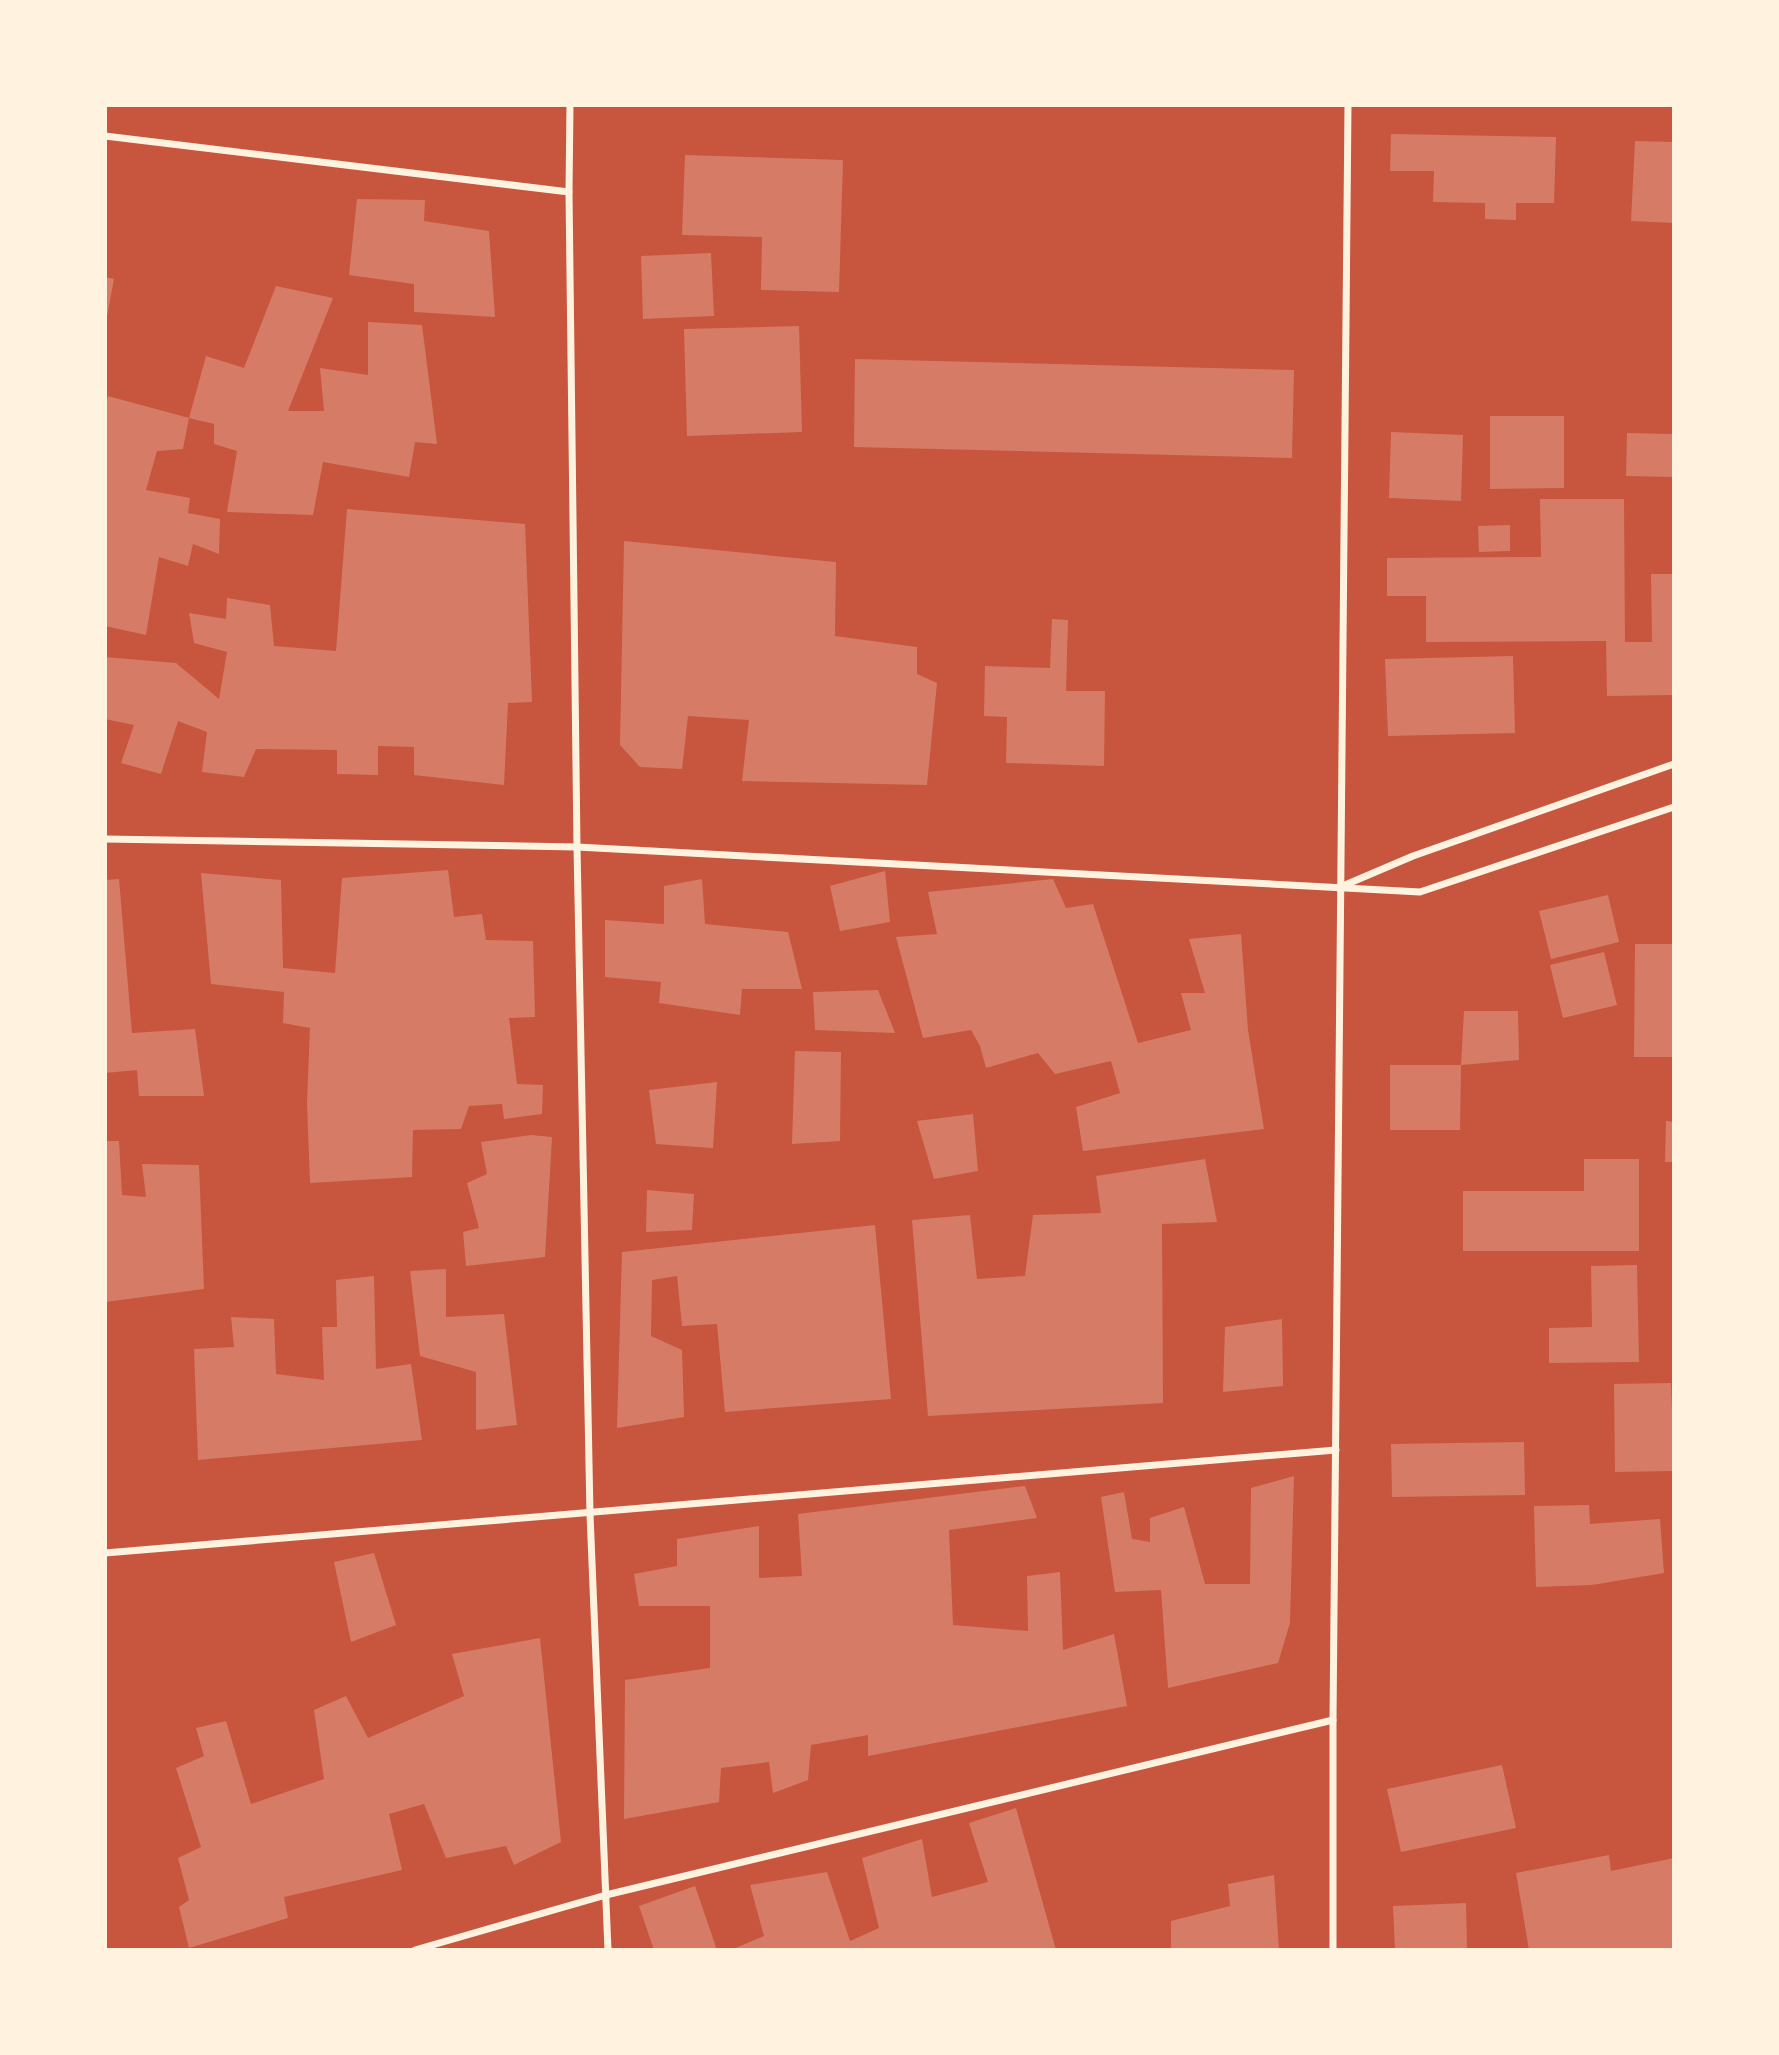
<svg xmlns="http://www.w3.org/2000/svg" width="1779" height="2055" viewBox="0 0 1779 2055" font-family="'Golos Text',sans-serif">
<rect width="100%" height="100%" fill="#c8553d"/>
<g fill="#d67c66">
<polygon points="1391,134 1556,137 1554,203 1516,203 1516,220 1485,219 1485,203 1433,202 1434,171 1390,171"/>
<polygon points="1635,141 1674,142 1674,223 1631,221"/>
<polygon points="685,155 843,160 839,292 761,290 762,237 682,235"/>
<polygon points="357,199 425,200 424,221 489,231 495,317 414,312 414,284 349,275"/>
<polygon points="711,253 714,316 643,319 641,256"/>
<polygon points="105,277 114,279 106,322 105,322"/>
<polygon points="276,286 333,298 288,411 324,411 320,368 368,375 368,322 422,325 437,444 415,442 409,477 323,462 313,515 227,512 237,451 214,444 214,424 189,418 206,356 244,368"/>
<polygon points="799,326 802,432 687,436 684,329"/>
<polygon points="855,359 1294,370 1292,458 854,447"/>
<polygon points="108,396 189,418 183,449 157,451 146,490 190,498 188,513 220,519 219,554 193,544 188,566 159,557 146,635 105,626 105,408"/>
<polygon points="1490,416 1564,416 1564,488 1490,489"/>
<polygon points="1391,432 1463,435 1461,501 1389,498"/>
<polygon points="1627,433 1674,434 1674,477 1626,476"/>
<polygon points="1540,499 1624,499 1625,642 1652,642 1651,574 1674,574 1674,695 1607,696 1606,641 1426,642 1426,596 1387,596 1387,558 1541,557"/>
<polygon points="347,509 525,524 532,702 508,703 504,785 414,775 414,747 378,746 378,775 337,774 337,750 256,749 244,777 202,772 207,732 178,721 161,774 121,763 134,725 105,719 105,657 176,663 219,699 227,652 194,643 189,613 226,619 227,598 270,605 274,646 336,651"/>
<polygon points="1510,525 1510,551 1479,552 1478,526"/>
<polygon points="624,541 836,562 835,636 917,647 917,674 937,683 927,785 742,781 749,720 688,716 682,769 640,767 620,745"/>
<polygon points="1052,619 1068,620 1066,691 1105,691 1104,766 1006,763 1007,717 984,716 985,666 1050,668"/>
<polygon points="1513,656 1515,733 1388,736 1385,659"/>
<polygon points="448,870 454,917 482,914 486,940 533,941 535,1017 509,1018 517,1084 543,1085 542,1114 504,1119 502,1104 469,1106 461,1129 413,1130 412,1177 310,1183 307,1103 310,1028 283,1023 284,992 211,984 201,873 281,880 283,968 335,973 342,878"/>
<polygon points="885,871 890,922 840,931 830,886"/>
<polygon points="119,879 132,1033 195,1029 204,1096 139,1096 137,1070 105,1073 105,880"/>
<polygon points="702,879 705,924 788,932 802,989 742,989 740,1015 659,1003 661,982 605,977 605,920 664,924 664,886"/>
<polygon points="1053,879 1066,908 1093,904 1138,1043 1191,1030 1181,993 1205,993 1189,939 1241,934 1248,1030 1264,1129 1083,1151 1076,1107 1120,1093 1111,1061 1055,1074 1038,1053 986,1068 980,1046 971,1030 923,1038 896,937 937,934 928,892"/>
<polygon points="1608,895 1619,942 1551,959 1539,911"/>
<polygon points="1635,944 1674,944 1674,1057 1634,1057"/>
<polygon points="1604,952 1617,1005 1563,1018 1550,965"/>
<polygon points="878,990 895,1033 815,1030 813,992"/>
<polygon points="1464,1011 1518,1011 1519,1060 1461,1065 1460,1130 1390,1130 1390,1065 1461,1065"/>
<polygon points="795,1051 841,1052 840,1141 792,1144"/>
<polygon points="717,1082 713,1148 656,1144 649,1090"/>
<polygon points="973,1114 978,1171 934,1179 917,1121"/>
<polygon points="1666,1121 1674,1122 1674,1162 1665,1162"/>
<polygon points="531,1135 552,1137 545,1257 466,1266 463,1232 479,1228 467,1183 487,1174 481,1142"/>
<polygon points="105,1141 119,1141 122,1195 146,1197 142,1164 199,1165 204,1289 105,1302"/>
<polygon points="1205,1159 1217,1222 1162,1224 1163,1403 928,1416 912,1220 970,1215 977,1279 1025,1276 1033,1215 1101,1213 1096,1176"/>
<polygon points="1584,1159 1639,1159 1639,1251 1463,1251 1463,1191 1584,1191"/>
<polygon points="647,1190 694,1194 692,1230 646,1232"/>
<polygon points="875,1225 891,1399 725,1412 717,1324 682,1326 677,1276 652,1280 651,1336 682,1350 684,1417 617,1428 622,1252"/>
<polygon points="1637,1265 1639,1362 1549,1363 1549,1328 1592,1327 1591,1266"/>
<polygon points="446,1269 446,1317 504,1314 517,1425 476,1430 476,1372 420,1356 410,1271"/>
<polygon points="374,1276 376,1369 411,1364 422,1440 198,1460 194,1349 234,1347 231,1317 274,1319 276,1374 324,1380 322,1327 337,1327 336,1280"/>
<polygon points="1282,1319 1283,1386 1223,1392 1225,1327"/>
<polygon points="1671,1383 1674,1471 1615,1472 1614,1384"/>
<polygon points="1524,1442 1525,1495 1392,1497 1391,1444"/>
<polygon points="1294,1476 1290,1623 1278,1663 1168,1688 1161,1590 1115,1592 1101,1497 1124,1492 1132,1539 1150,1542 1150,1518 1184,1507 1205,1584 1250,1584 1251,1488"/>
<polygon points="1025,1486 1037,1518 949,1530 953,1625 1028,1631 1027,1576 1060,1572 1063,1650 1114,1634 1127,1706 868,1756 868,1735 811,1745 808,1780 773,1793 769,1762 721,1768 719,1802 624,1819 625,1680 710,1668 710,1606 639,1606 634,1574 677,1566 677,1539 759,1526 759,1578 802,1576 798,1514"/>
<polygon points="1589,1505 1590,1524 1660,1519 1664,1573 1592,1585 1536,1587 1534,1506"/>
<polygon points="374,1553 396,1625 351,1642 334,1562"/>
<polygon points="540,1638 561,1842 514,1865 506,1846 446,1858 424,1804 389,1814 402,1870 284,1897 288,1918 189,1948 179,1907 189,1900 178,1858 201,1847 176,1768 204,1756 196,1728 226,1721 251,1804 324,1779 314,1710 346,1696 368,1738 464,1696 452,1654"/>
<polygon points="1502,1765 1516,1828 1401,1852 1387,1789"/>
<polygon points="1016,1808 1056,1950 731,1950 764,1936 750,1885 827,1872 850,1941 879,1928 862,1858 922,1839 932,1897 988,1882 969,1823"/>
<polygon points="1609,1855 1611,1871 1674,1858 1674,1950 1529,1950 1516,1873"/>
<polygon points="1274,1875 1279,1950 1171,1950 1171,1921 1230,1906 1228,1884"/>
<polygon points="695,1886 717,1950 654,1950 639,1906"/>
<polygon points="1466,1903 1467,1950 1395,1950 1393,1906"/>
</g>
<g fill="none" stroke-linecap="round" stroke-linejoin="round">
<g stroke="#fff3e0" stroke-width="7">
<polyline points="570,105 569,192 577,847 590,1514 608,1950"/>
<polyline points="105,136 569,192"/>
<polyline points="105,839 577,847 1420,892 1674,807"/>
<polyline points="1345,885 1413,856 1674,764"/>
<polyline points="105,1553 1336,1450"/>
<polyline points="415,1950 606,1895 1333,1720"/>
<polyline points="1333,1950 1333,1720 1348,105"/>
</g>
</g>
<rect width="1779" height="2055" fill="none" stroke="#fff3e0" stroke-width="214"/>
</svg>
